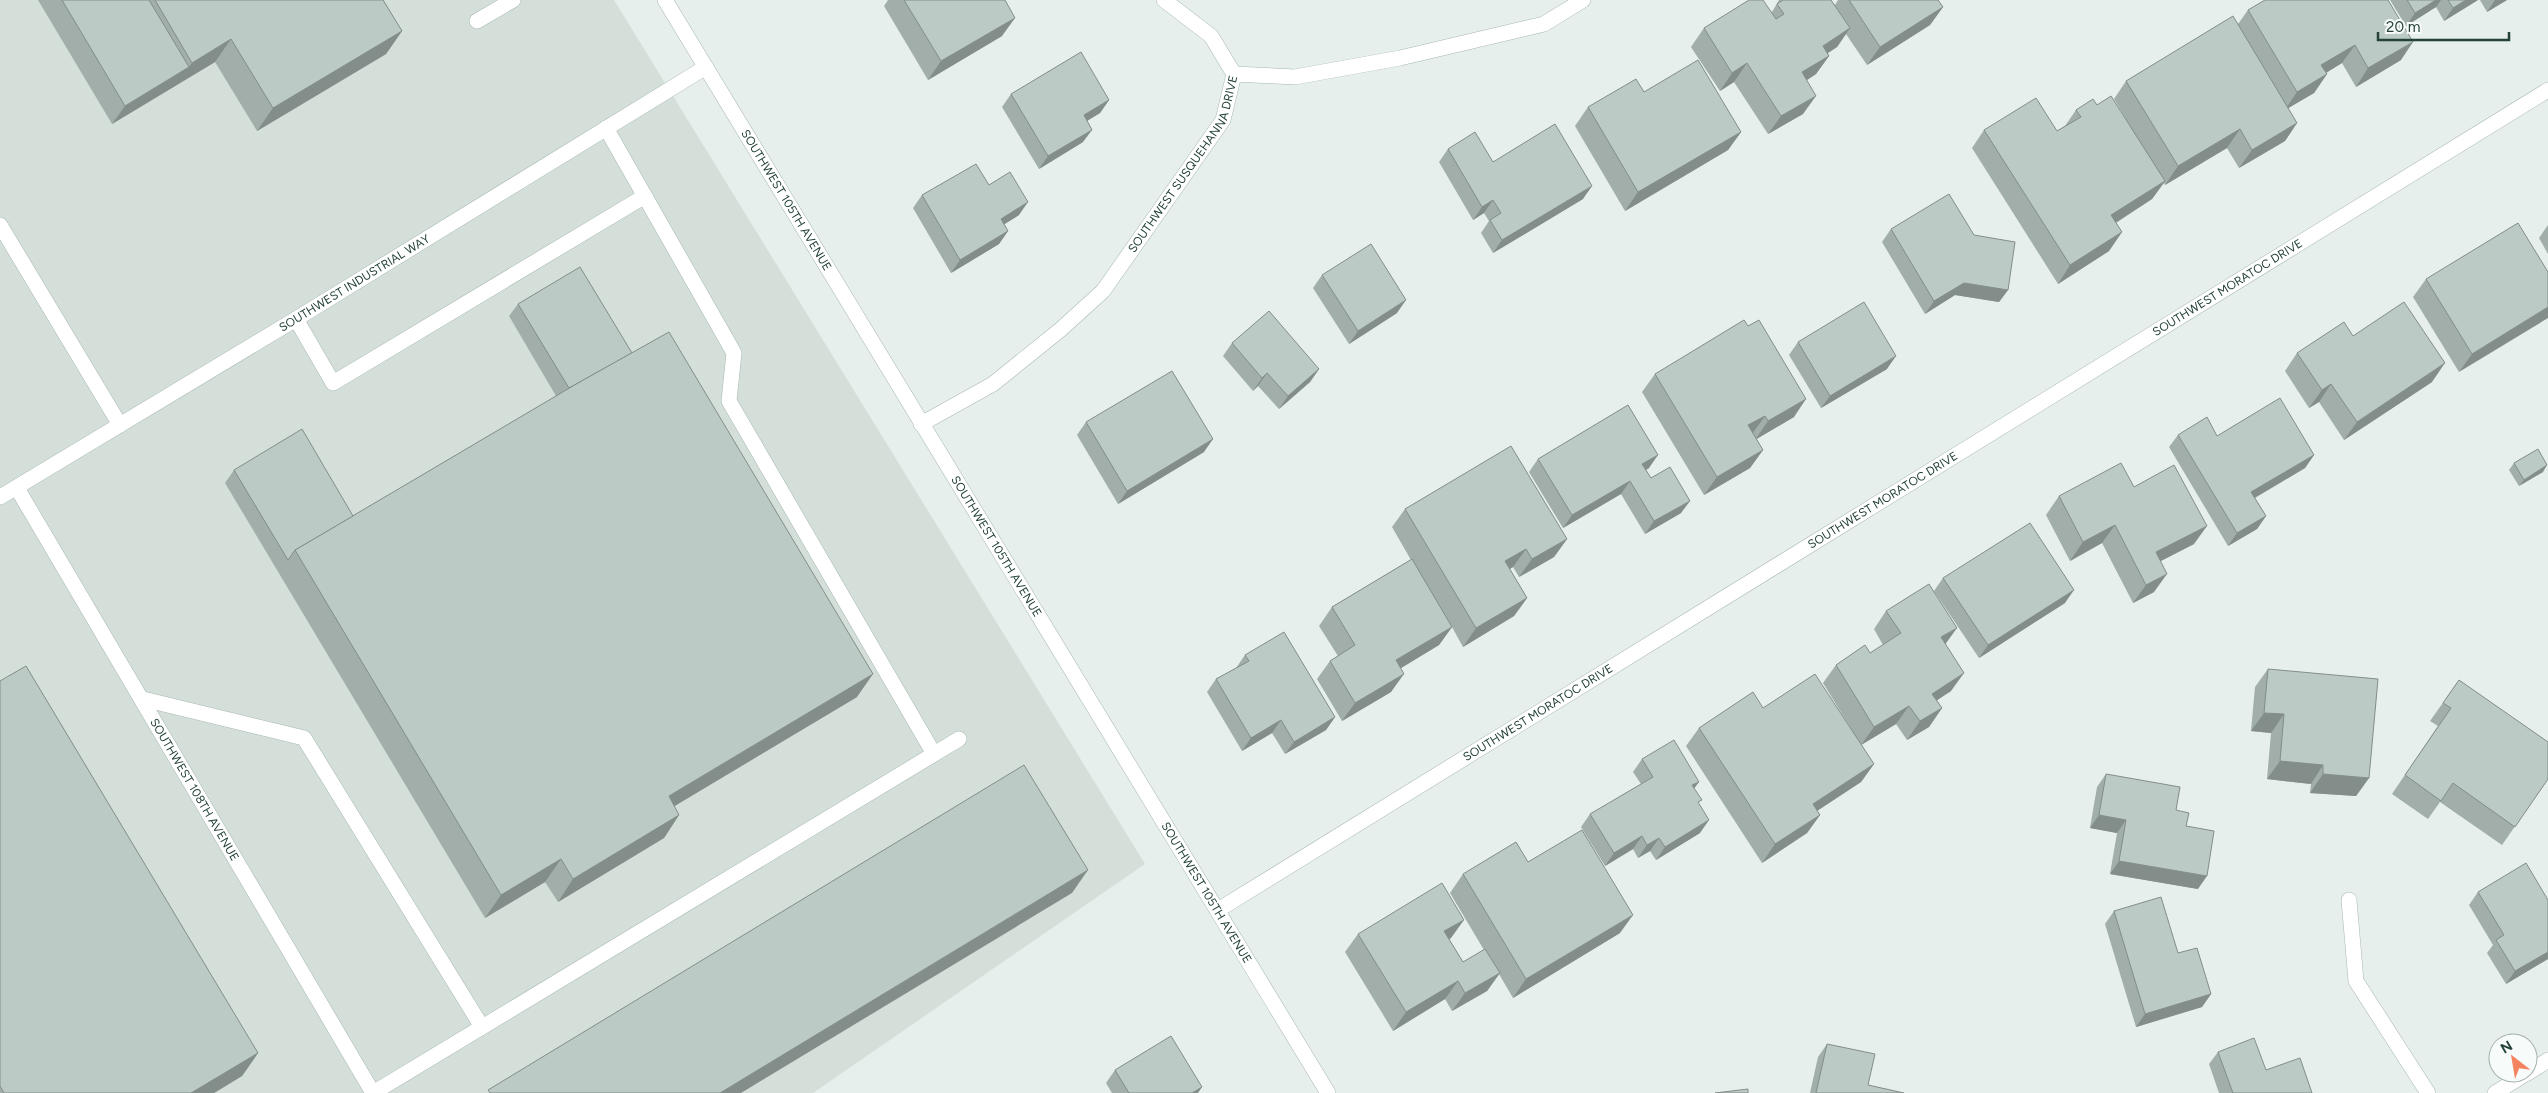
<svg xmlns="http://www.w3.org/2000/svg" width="2548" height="1093" viewBox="0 0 2548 1093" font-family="Figtree,sans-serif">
<rect width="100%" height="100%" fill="#e6efeb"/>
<polygon fill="#d4dfda" points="0,0 614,0 1145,864 813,1093 0,1093"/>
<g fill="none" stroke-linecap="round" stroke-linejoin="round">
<g stroke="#a8b8b2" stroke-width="16">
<g id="service">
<polyline points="477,21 513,0"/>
<polyline points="606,128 734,353 729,401 934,754"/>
<polyline points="0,225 120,425"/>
<polyline points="296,319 333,383 645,196"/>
<path id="s1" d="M17,488l356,605"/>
<path id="s2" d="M0,497l296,-178 410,-252"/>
<polyline points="143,699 304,738 482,1027"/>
<polyline points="373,1093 959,739"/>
</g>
</g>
<g stroke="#a8b8b2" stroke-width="16">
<g id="minor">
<polyline points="1164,0 1211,36 1234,74"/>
<path id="s3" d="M921,424l72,-40 67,-54 43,-39 120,-171 11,-46 61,3 105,-19 144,-34 39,-24"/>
<polyline points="2349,900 2356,981 2428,1093"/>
<path id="s4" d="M1218,910l1330,-820"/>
<polyline points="2528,1073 2548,1060"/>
<polyline points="2495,1093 2527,1073"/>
</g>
</g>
<g stroke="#a8b8b2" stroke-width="16">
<g id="tertiary">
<path id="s5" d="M665,0l663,1093"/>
</g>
</g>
<use href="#service" stroke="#fff" stroke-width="15"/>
<use href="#minor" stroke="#fff" stroke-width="15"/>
<use href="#tertiary" stroke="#fff" stroke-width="15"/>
</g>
<g fill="#a1aea9">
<polygon points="38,0 383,0 402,31 386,54 257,131 215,62 112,124"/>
<polygon points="888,0 1005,0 1002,36 928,80 884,6"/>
<polygon points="1779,0 1831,0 1835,5 1838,0 1938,0 1943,7 1930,25 1867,65 1846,34 1837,47 1828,53 1829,56 1816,74 1807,80 1803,114 1768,134 1734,82 1720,91 1691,47 1704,28 1772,12"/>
<polygon points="2390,0 2478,0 2444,21 2436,7 2406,26"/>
<polygon points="2480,0 2507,0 2487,12"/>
<polygon points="2248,10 2401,60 2356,87 2342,63 2326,73 2327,74 2314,93 2288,108 2297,123 2285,141 2239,168 2227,148 2165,185 2164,183 2152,199 2116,223 2122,232 2109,251 2058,284 1972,148 1984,130 2057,131 2065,126 2076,110 2097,105 2126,119 2114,99 2126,81 2238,24"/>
<polygon points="1644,92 1741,132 1728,150 1625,211 1575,126 1588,107"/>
<polygon points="1011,94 1109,100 1100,113 1087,121 1083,142 1039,169 1002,107"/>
<polygon points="1448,149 1493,162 1583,199 1493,253 1481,233 1489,221 1484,213 1473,220 1439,162"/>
<polygon points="989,185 1019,215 1004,224 1008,231 999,244 951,273 913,208 922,195"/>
<polygon points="2548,225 2548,254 2539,238"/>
<polygon points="1891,229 1974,235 2008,290 1999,302 1955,295 1925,314 1882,242"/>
<polygon points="2548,272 2459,372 2413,297 2426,279"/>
<polygon points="1322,275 1397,313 1349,344 1313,288"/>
<polygon points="518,304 632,353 857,697 674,806 679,815 664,838 558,902 545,882 485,918 225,483 234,470 353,516 556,396 509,316"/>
<polygon points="2353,336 2432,382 2344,440 2319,402 2309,408 2285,371 2297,353"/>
<polygon points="1798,342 1887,369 1821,408 1789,355"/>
<polygon points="1232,343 1319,369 1310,382 1279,409 1258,386 1253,391 1223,356"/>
<polygon points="1655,374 1794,417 1756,439 1763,450 1750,468 1704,495 1642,392"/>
<polygon points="1086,422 1204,452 1118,504 1077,435"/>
<polygon points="2178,435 2217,436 2314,455 2305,468 2255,498 2266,516 2257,529 2228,546 2169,447"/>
<polygon points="1538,459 1649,468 1646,470 1651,478 1681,513 1645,534 1621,494 1563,528 1529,472"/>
<polygon points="2514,463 2543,472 2519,486 2509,470"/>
<polygon points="2134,487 2194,544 2161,561 2154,592 2133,603 2102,543 2070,561 2046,515 2059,496"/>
<polygon points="1405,509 1567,539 1554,557 1519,577 1513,567 1510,569 1527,598 1514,616 1463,647 1452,627 1439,645 1401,668 1391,692 1342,721 1317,679 1330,661 1338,656 1319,626 1332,607 1411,560 1392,527"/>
<polygon points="1943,578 2065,603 1979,658 1934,591"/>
<polygon points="1886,611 1946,644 1951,691 1937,700 1942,708 1929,727 1907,740 1896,724 1861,745 1823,683 1836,665 1870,653 1883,645 1874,629"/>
<polygon points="1245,655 1335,717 1326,730 1285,754 1272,733 1242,751 1207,692 1216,679 1236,668"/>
<polygon points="2268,669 2369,778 2356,796 2310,793 2311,784 2267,779 2271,733 2251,731 2255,687"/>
<polygon points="2459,680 2548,779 2502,845 2440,802 2428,819 2392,794 2438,726 2430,721"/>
<polygon points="0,681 258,1053 242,1076 214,1093 0,1093"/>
<polygon points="1763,708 1874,764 1861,782 1817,811 1820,815 1807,833 1762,863 1686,746 1699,728"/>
<polygon points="1642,759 1694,788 1699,804 1700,833 1656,860 1650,851 1638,858 1633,849 1605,866 1581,827 1590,814 1641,784 1633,772"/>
<polygon points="2106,774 2176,810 2186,826 2198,889 2110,874 2117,833 2090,828 2097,787"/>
<polygon points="1528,862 1620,933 1513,998 1499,974 1487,991 1452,1011 1445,999 1393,1031 1345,952 1358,934 1451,938 1449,939 1463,962 1484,950 1450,893 1463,874"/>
<polygon points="2478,892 2548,959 2506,984 2487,953 2493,945 2469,905"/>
<polygon points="2114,911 2178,953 2211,994 2202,1007 2136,1027 2105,924"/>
<polygon points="1827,1044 1868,1085 1904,1093 1810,1093 1818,1057"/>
<polygon points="2218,1052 2266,1070 2312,1093 2219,1093 2209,1064"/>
<polygon points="1115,1070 1198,1093 1112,1093 1106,1083"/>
</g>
<g fill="#838d89">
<polygon points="2436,0 2441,0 2436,7 2406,26 2415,13"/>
<polygon points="2466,0 2478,0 2444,21 2453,8"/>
<polygon points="2495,0 2507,0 2487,12"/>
<polygon points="1943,7 1930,25 1867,65 1880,47"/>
<polygon points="1015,18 1002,36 928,80 941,61"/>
<polygon points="1850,28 1837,47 1811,64 1823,46"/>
<polygon points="402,31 386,54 257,131 273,108"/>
<polygon points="231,39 215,62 112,124 125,106 189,67 192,63"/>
<polygon points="2413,42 2401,60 2356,87 2368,68"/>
<polygon points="2355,45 2342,63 2309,83 2321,65"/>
<polygon points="1829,56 1816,74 1790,91 1802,72"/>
<polygon points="1747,63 1734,82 1720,91 1732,73"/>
<polygon points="2327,74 2314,93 2285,110 2297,92"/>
<polygon points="1816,96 1803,114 1768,134 1781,116"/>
<polygon points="1109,100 1100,113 1075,128 1084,115"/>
<polygon points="2297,123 2285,141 2239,168 2252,150"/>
<polygon points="2240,129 2227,148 2165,185 2178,166"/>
<polygon points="1092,130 1083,142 1039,169 1048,156"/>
<polygon points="1741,132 1728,150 1625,211 1638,192"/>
<polygon points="2165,181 2152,199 2098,234 2111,215"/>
<polygon points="1592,186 1583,199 1493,253 1502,240"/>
<polygon points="1493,200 1484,213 1473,220 1482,207"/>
<polygon points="1028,202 1019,215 992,232 1001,219"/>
<polygon points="1008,231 999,244 951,273 960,260"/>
<polygon points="2122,232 2109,251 2058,284 2070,265"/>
<polygon points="1964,283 2008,290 1999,302 1955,295 1925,314 1934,301"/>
<polygon points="1406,300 1397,313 1349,344 1358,331"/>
<polygon points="2548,307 2548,318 2459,372 2472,354"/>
<polygon points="1896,356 1887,369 1821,408 1830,396"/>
<polygon points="2445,363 2432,382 2344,440 2357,422"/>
<polygon points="1319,369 1310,382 1279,409 1288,396"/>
<polygon points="1267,373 1258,386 1253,391 1262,378"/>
<polygon points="2331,384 2319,402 2309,408 2322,390"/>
<polygon points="1806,399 1794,417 1755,440 1768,421"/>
<polygon points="1765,416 1752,434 1748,425"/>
<polygon points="1213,439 1204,452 1118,504 1127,491"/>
<polygon points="1763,450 1750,468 1704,495 1717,477"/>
<polygon points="1658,455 1649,468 1633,477 1642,464"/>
<polygon points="2314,455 2305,468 2242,505 2251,492"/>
<polygon points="2547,465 2543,472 2519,486 2524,480"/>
<polygon points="1630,481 1621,494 1563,528 1572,515"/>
<polygon points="1690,501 1681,513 1645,534 1654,521"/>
<polygon points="2266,516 2257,529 2228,546 2237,533"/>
<polygon points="2115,525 2102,543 2070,561 2083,542"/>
<polygon points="2207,526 2194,544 2143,570 2156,552"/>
<polygon points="1567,539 1554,557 1519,577 1532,559"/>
<polygon points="1526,549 1513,567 1492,579 1505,561"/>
<polygon points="2167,574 2154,592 2133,603 2146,585"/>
<polygon points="2074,590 2065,603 1979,658 1988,645"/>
<polygon points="1527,598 1514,616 1463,647 1476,628"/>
<polygon points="1452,627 1439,645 1383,679 1396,660"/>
<polygon points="1957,628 1944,646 1941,637"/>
<polygon points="1964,673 1951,691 1919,712 1932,694"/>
<polygon points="873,674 857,697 653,819 669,796"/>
<polygon points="1404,674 1391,692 1342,721 1355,703"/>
<polygon points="1909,706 1896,724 1861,745 1874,727"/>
<polygon points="1942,708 1929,727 1907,740 1920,721"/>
<polygon points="2264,713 2284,714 2271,733 2251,731"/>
<polygon points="1335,717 1326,730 1285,754 1294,742"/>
<polygon points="1281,720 1272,733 1242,751 1251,738"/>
<polygon points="2280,761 2323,765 2311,784 2267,779"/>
<polygon points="1874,764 1861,782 1800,822 1813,804"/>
<polygon points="2323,774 2369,778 2356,796 2310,793"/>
<polygon points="1699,782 1690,794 1692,785"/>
<polygon points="679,815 664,838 558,902 573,879"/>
<polygon points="1820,815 1807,833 1762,863 1775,844"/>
<polygon points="2099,815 2126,820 2117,833 2090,828"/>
<polygon points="1709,820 1700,833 1656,860 1665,847"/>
<polygon points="1642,836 1633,849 1605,866 1614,853"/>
<polygon points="1659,838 1650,851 1638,858 1647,845"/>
<polygon points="561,859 545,882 485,918 501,895"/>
<polygon points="2119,861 2207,876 2198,889 2110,874"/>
<polygon points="1088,870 1072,893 741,1093 720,1093"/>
<polygon points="1633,915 1620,933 1513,998 1526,979"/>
<polygon points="1464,920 1451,938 1431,949 1444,931"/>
<polygon points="2548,952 2548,959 2506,984 2515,971"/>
<polygon points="1500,973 1487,991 1452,1011 1465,993"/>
<polygon points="1458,981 1445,999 1393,1031 1406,1012"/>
<polygon points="2211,994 2202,1007 2136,1027 2145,1014"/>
<polygon points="258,1053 242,1076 214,1093 191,1093"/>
<polygon points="1202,1087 1198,1093 1192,1093"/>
</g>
<g fill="#bbcac4" stroke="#838d89">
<polygon points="62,0 149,0 189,67 125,106"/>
<polygon points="155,0 383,0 402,31 273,108 231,39 192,63"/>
<polygon points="904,0 1005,0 1015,18 941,61"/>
<polygon points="1749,0 1763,0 1776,19 1784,14 1777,4 1783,0 1831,0 1850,28 1823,46 1829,56 1802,72 1816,96 1781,116 1747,63 1732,73 1704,28"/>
<polygon points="1849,0 1938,0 1943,7 1880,47"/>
<polygon points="2265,0 2388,0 2413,42 2368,68 2355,45 2321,65 2327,74 2297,92 2248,10"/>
<polygon points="2407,0 2436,0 2415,13"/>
<polygon points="2448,0 2466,0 2453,8"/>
<polygon points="2233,16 2297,123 2252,150 2240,129 2178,166 2126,81"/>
<polygon points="1081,52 1109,100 1084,115 1092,130 1048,156 1011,94"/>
<polygon points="1698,60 1741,132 1638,192 1588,107 1636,79 1644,92"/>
<polygon points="2111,96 2165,181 2111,215 2122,232 2070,265 1984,130 2036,98 2057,131 2081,117 2076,110 2093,99 2097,105"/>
<polygon points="1555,124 1592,186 1502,240 1490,220 1501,213 1493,200 1482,207 1448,149 1475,132 1493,162"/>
<polygon points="976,164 989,185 1010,172 1028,202 1001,219 1008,231 960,260 922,195"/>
<polygon points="1949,194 1974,235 2015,242 2008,290 1964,283 1934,301 1891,229"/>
<polygon points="2518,223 2548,272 2548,307 2472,354 2426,279"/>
<polygon points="1371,244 1406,300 1358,331 1322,275"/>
<polygon points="580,267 632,353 569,388 518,304"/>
<polygon points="1864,302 1896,356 1830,396 1798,342"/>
<polygon points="2404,302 2445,363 2357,422 2331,384 2322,390 2297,353 2344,322 2353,336"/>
<polygon points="1269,311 1319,369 1288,396 1267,373 1262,378 1232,343"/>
<polygon points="1744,320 1748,326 1759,320 1806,399 1768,421 1765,416 1748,425 1763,450 1717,477 1655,374"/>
<polygon points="669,332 873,674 669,796 679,815 573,879 561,859 501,895 295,550 578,383"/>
<polygon points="1172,371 1213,439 1127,491 1086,422"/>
<polygon points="2280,398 2314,455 2251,492 2266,516 2237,533 2178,435 2207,417 2217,436"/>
<polygon points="1628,405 1658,455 1642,464 1651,478 1670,467 1690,501 1654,521 1630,481 1572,515 1538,459"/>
<polygon points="302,429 353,516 295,550 288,560 234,470"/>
<polygon points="1511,446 1567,539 1532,559 1526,549 1505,561 1527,598 1476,628 1405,509"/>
<polygon points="2538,449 2547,465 2524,480 2514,463"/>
<polygon points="2121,463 2134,487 2174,465 2207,526 2156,552 2167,574 2146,585 2115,525 2083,542 2059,496"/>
<polygon points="2030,523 2074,590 1988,645 1943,578"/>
<polygon points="1412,559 1452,627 1396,660 1404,674 1355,703 1330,661 1355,645 1332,607"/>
<polygon points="1929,584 1957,628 1941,637 1964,673 1932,694 1942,708 1920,721 1909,706 1874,727 1836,665 1865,645 1870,653 1901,633 1886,611"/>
<polygon points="1284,632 1335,717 1294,742 1281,720 1251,738 1216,679 1249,661 1245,655"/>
<polygon points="26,666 258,1053 191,1093 4,1093 0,1086 0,681"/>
<polygon points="2268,669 2378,679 2369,778 2323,774 2323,765 2280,761 2284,714 2264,713"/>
<polygon points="1815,674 1874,764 1813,804 1820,815 1775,844 1699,728 1753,692 1763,708"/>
<polygon points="2459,680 2548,742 2548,779 2515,827 2453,783 2441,801 2405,775 2451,708 2443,703"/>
<polygon points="1674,740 1699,782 1692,785 1702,800 1698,802 1709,820 1665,847 1659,838 1647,845 1642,836 1614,853 1590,814 1653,777 1642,759"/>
<polygon points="1024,765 1088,870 720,1093 490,1093 488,1090"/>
<polygon points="2106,774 2180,787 2176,810 2189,813 2186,826 2214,831 2207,876 2119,861 2126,820 2099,815"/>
<polygon points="1582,830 1633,915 1526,979 1463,874 1516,842 1528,862"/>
<polygon points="2526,863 2548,900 2548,952 2515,971 2496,940 2504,935 2478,892"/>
<polygon points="1442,883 1464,920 1444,931 1463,962 1485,949 1500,973 1465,993 1458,981 1406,1012 1358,934"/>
<polygon points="2161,897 2178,953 2197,948 2211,994 2145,1014 2114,911"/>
<polygon points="1171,1036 1202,1087 1192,1093 1129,1093 1115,1070"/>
<polygon points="2254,1038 2266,1070 2300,1058 2312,1093 2233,1093 2218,1052"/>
<polygon points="1827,1044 1875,1054 1868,1085 1904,1093 1816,1093"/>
<polygon points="1748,1089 1748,1093 1715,1093"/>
</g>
<g text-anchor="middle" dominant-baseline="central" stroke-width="5" stroke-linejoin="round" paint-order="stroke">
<g font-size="12" fill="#24423a" stroke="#f7fbf9">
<text stroke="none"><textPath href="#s3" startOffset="378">SOUTHWEST SUSQUEHANNA DRIVE</textPath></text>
<text stroke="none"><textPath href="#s5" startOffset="234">SOUTHWEST 105TH AVENUE</textPath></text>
<text stroke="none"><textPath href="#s2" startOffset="414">SOUTHWEST INDUSTRIAL WAY</textPath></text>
<text stroke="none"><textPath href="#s4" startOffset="1186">SOUTHWEST MORATOC DRIVE</textPath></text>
<text stroke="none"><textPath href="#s4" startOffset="781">SOUTHWEST MORATOC DRIVE</textPath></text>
<text stroke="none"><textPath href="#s5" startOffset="639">SOUTHWEST 105TH AVENUE</textPath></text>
<text stroke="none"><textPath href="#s4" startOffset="376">SOUTHWEST MORATOC DRIVE</textPath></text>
<text stroke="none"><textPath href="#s1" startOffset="350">SOUTHWEST 108TH AVENUE</textPath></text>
<text stroke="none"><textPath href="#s5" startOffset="1044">SOUTHWEST 105TH AVENUE</textPath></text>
</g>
</g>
<g transform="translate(2513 1058) rotate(329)"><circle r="24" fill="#f7fbf9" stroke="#a3b1ad"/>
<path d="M0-4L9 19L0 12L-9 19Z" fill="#f4845f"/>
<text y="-8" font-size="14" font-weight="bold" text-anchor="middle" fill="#24423a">N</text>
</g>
<path d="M2378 32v8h131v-8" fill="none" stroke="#24423a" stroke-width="2.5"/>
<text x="2386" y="32" font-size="15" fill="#24423a" stroke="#f7fbf9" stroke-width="4" paint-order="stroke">20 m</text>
</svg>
